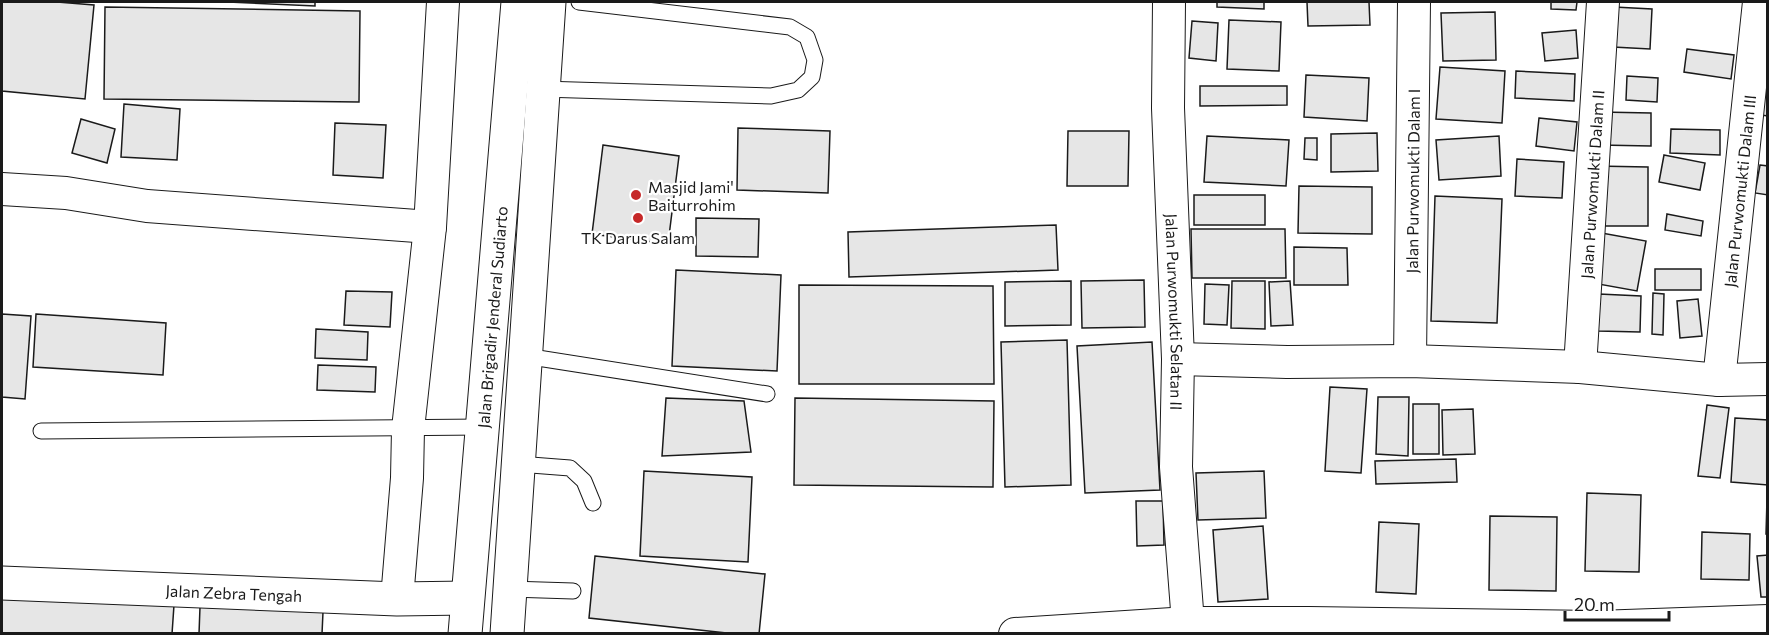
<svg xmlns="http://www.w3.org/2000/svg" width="1769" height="635" viewBox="0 0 1769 635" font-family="Commissioner,sans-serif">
<rect width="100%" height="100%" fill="#fff"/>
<g fill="#e6e6e6" stroke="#1a1a1a" stroke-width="1.5">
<polygon points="2,2 57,2 94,5 85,99 2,91"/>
<polygon points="228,2 315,2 315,6"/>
<polygon points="1217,2 1264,2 1264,9 1217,7"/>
<polygon points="1307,2 1369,2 1370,25 1308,26"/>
<polygon points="1551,2 1577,2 1576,10 1551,9"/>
<polygon points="105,7 360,11 359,102 104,99"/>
<polygon points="1614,7 1652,9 1650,49 1613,47"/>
<polygon points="1495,12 1496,60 1443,61 1441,13"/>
<polygon points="1229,20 1281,22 1279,71 1227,69"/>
<polygon points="1192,21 1218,23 1216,61 1189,58"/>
<polygon points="1576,30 1578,58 1545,61 1542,33"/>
<polygon points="1687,49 1734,55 1731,79 1684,72"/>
<polygon points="1440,67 1505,71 1502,123 1436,119"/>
<polygon points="1516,71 1575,74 1574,101 1515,98"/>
<polygon points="1306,75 1369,78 1367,121 1304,117"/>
<polygon points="1627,76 1658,78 1657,102 1626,100"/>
<polygon points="1766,79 1768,79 1768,116 1761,115"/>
<polygon points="1200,86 1287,86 1287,105 1200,106"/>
<polygon points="124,104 180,109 177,160 121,157"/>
<polygon points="1600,112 1651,113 1651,146 1599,145"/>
<polygon points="1539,118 1577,122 1574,151 1536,146"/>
<polygon points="81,119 115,129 107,163 72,153"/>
<polygon points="335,123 386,125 383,178 333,175"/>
<polygon points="738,128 830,131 828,193 737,190"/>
<polygon points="1671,129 1720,130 1720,155 1670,153"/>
<polygon points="1068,131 1129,131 1128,186 1067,186"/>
<polygon points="1377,133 1378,171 1331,172 1331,134"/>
<polygon points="1207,136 1289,140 1286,186 1204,182"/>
<polygon points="1499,136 1501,176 1439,180 1436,140"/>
<polygon points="1305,138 1317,138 1317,160 1304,159"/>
<polygon points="603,145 679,156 668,244 592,234"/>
<polygon points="1664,155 1705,163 1700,190 1659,182"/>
<polygon points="1517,159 1564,162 1562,198 1515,196"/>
<polygon points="1760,165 1768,166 1768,195 1755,193"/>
<polygon points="1595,166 1648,167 1648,226 1595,226"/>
<polygon points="1299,186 1372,187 1372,234 1298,233"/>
<rect x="1194" y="195" width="71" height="30"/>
<polygon points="1435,196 1502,199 1497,323 1431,321"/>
<polygon points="1667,214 1703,221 1701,236 1665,230"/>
<polygon points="696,218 759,219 758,257 696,256"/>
<polygon points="1056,225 1058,270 849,277 848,232"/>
<polygon points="1191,229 1285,229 1286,278 1192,278"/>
<polygon points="1596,232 1646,241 1637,291 1587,282"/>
<polygon points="1294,247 1347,248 1348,285 1294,285"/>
<rect x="1655" y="269" width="46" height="21"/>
<polygon points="676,270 781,275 777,371 672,366"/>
<polygon points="1144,280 1145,327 1082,328 1081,281"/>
<polygon points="1071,281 1071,325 1005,326 1005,282"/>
<polygon points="1232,281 1265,281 1265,329 1231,328"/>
<polygon points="1290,281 1293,325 1271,326 1269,282"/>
<polygon points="1205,284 1229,285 1227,325 1204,324"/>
<polygon points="799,285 993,286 994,384 799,384"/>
<polygon points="346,291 392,292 390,327 344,325"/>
<polygon points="1653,293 1664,294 1663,335 1652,334"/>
<polygon points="1599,294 1641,296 1640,332 1598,331"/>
<polygon points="1698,299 1702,336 1680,338 1677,301"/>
<polygon points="2,314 31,316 25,399 2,397"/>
<polygon points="36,314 166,323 163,375 33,367"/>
<polygon points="316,329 368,332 367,360 315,358"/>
<polygon points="1067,340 1071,485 1005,487 1001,342"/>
<polygon points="1152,342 1160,490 1085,493 1077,346"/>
<polygon points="318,365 376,367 375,392 317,390"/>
<polygon points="1330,387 1367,389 1361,473 1325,471"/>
<polygon points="1378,397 1409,397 1408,456 1376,454"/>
<polygon points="666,398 744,401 751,452 662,456"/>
<polygon points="795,398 994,401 993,487 794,485"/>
<rect x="1413" y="404" width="26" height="50"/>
<polygon points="1707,405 1729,408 1720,478 1698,476"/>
<polygon points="1473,409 1475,454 1443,455 1442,410"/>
<polygon points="1735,418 1768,420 1768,485 1731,482"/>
<polygon points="1456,459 1457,482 1376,484 1375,461"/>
<polygon points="644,471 752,477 748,562 640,556"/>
<polygon points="1264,471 1266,518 1198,520 1196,473"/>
<polygon points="1587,493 1641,495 1639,572 1585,571"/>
<polygon points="1767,499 1768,499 1768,534 1766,534"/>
<polygon points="1136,501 1163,501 1164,545 1137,546"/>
<polygon points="1490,516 1557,517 1556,591 1489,590"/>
<polygon points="1379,522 1419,524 1416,594 1376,592"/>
<polygon points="1263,526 1268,599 1218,602 1213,530"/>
<polygon points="1702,532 1750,534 1749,580 1701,579"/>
<polygon points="1768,555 1768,597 1761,597 1757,556"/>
<polygon points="595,556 765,574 759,634 736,634 589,618"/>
<polygon points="2,597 174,605 172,634 2,634"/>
<polygon points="200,607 323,612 322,634 199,634"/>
</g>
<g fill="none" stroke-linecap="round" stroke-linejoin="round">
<g stroke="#1a1a1a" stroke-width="17">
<g id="service">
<polyline points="542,89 771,96 798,90 812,77 815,60 807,37 790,27 579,2"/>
<polyline points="525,356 767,394"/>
<polyline points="41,431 483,427"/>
<polyline points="518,464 570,468 584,481 593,503"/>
<polyline points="510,589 573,591"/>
</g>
</g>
<g stroke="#1a1a1a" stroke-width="34">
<g id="minor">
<path id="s1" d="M1169,2l-1,106 10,251 -2,108 12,156"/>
<polyline points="2,189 66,193 147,206 430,227"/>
<polyline points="1178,359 1287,362 1410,361 1580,367 1719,380 1768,379"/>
<path id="s2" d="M1410,361l4,-359"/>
<path id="s3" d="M1580,367l23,-365"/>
<path id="s4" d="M1719,380l40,-378"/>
<polyline points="397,599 407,478 408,429 430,227 443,2"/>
<polyline points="1015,634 1188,623 1309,623 1597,627 1768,621"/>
</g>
</g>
<g stroke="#1a1a1a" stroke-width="35">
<g id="tertiary">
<path id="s5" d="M2,583l395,16 70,-1"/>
</g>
</g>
<g stroke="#1a1a1a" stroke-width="35">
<g id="primary">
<path id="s6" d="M465,634l53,-632"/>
<polyline points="507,634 549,2"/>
</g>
</g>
<use href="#service" stroke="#fff" stroke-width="15"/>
<use href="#minor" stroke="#fff" stroke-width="32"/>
<use href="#tertiary" stroke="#fff" stroke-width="33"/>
<use href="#primary" stroke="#fff" stroke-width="33"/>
</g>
<g fill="#c62828" stroke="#fff" stroke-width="2">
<circle cx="636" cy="195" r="6"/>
<circle cx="638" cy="218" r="6"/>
</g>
<g text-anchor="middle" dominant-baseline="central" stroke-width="4.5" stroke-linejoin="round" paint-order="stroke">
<g font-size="16" fill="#1a1a1a" stroke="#fff">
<text stroke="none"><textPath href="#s2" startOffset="180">Jalan Purwomukti Dalam I</textPath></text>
<text stroke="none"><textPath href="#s3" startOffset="183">Jalan Purwomukti Dalam II</textPath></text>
<text stroke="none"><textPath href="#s4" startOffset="190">Jalan Purwomukti Dalam III</textPath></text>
<text stroke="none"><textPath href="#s1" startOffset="310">Jalan Purwomukti Selatan II</textPath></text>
<text stroke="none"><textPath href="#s6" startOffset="318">Jalan Brigadir Jenderal Sudiarto</textPath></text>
<text stroke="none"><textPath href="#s5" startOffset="232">Jalan Zebra Tengah</textPath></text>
</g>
<g font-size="16" fill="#1a1a1a" stroke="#fff" text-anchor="start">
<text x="648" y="186">Masjid Jami'<tspan x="648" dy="18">Baiturrohim</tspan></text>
<text x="638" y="237" text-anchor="middle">TK Darus Salam</text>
</g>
</g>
<rect width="1769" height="635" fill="none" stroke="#1a1a1a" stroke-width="6"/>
<path d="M1565 611v9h104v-9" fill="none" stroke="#1a1a1a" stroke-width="3"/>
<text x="1574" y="611" font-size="18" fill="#1a1a1a" stroke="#ffffff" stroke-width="4.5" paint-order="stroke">20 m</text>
</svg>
